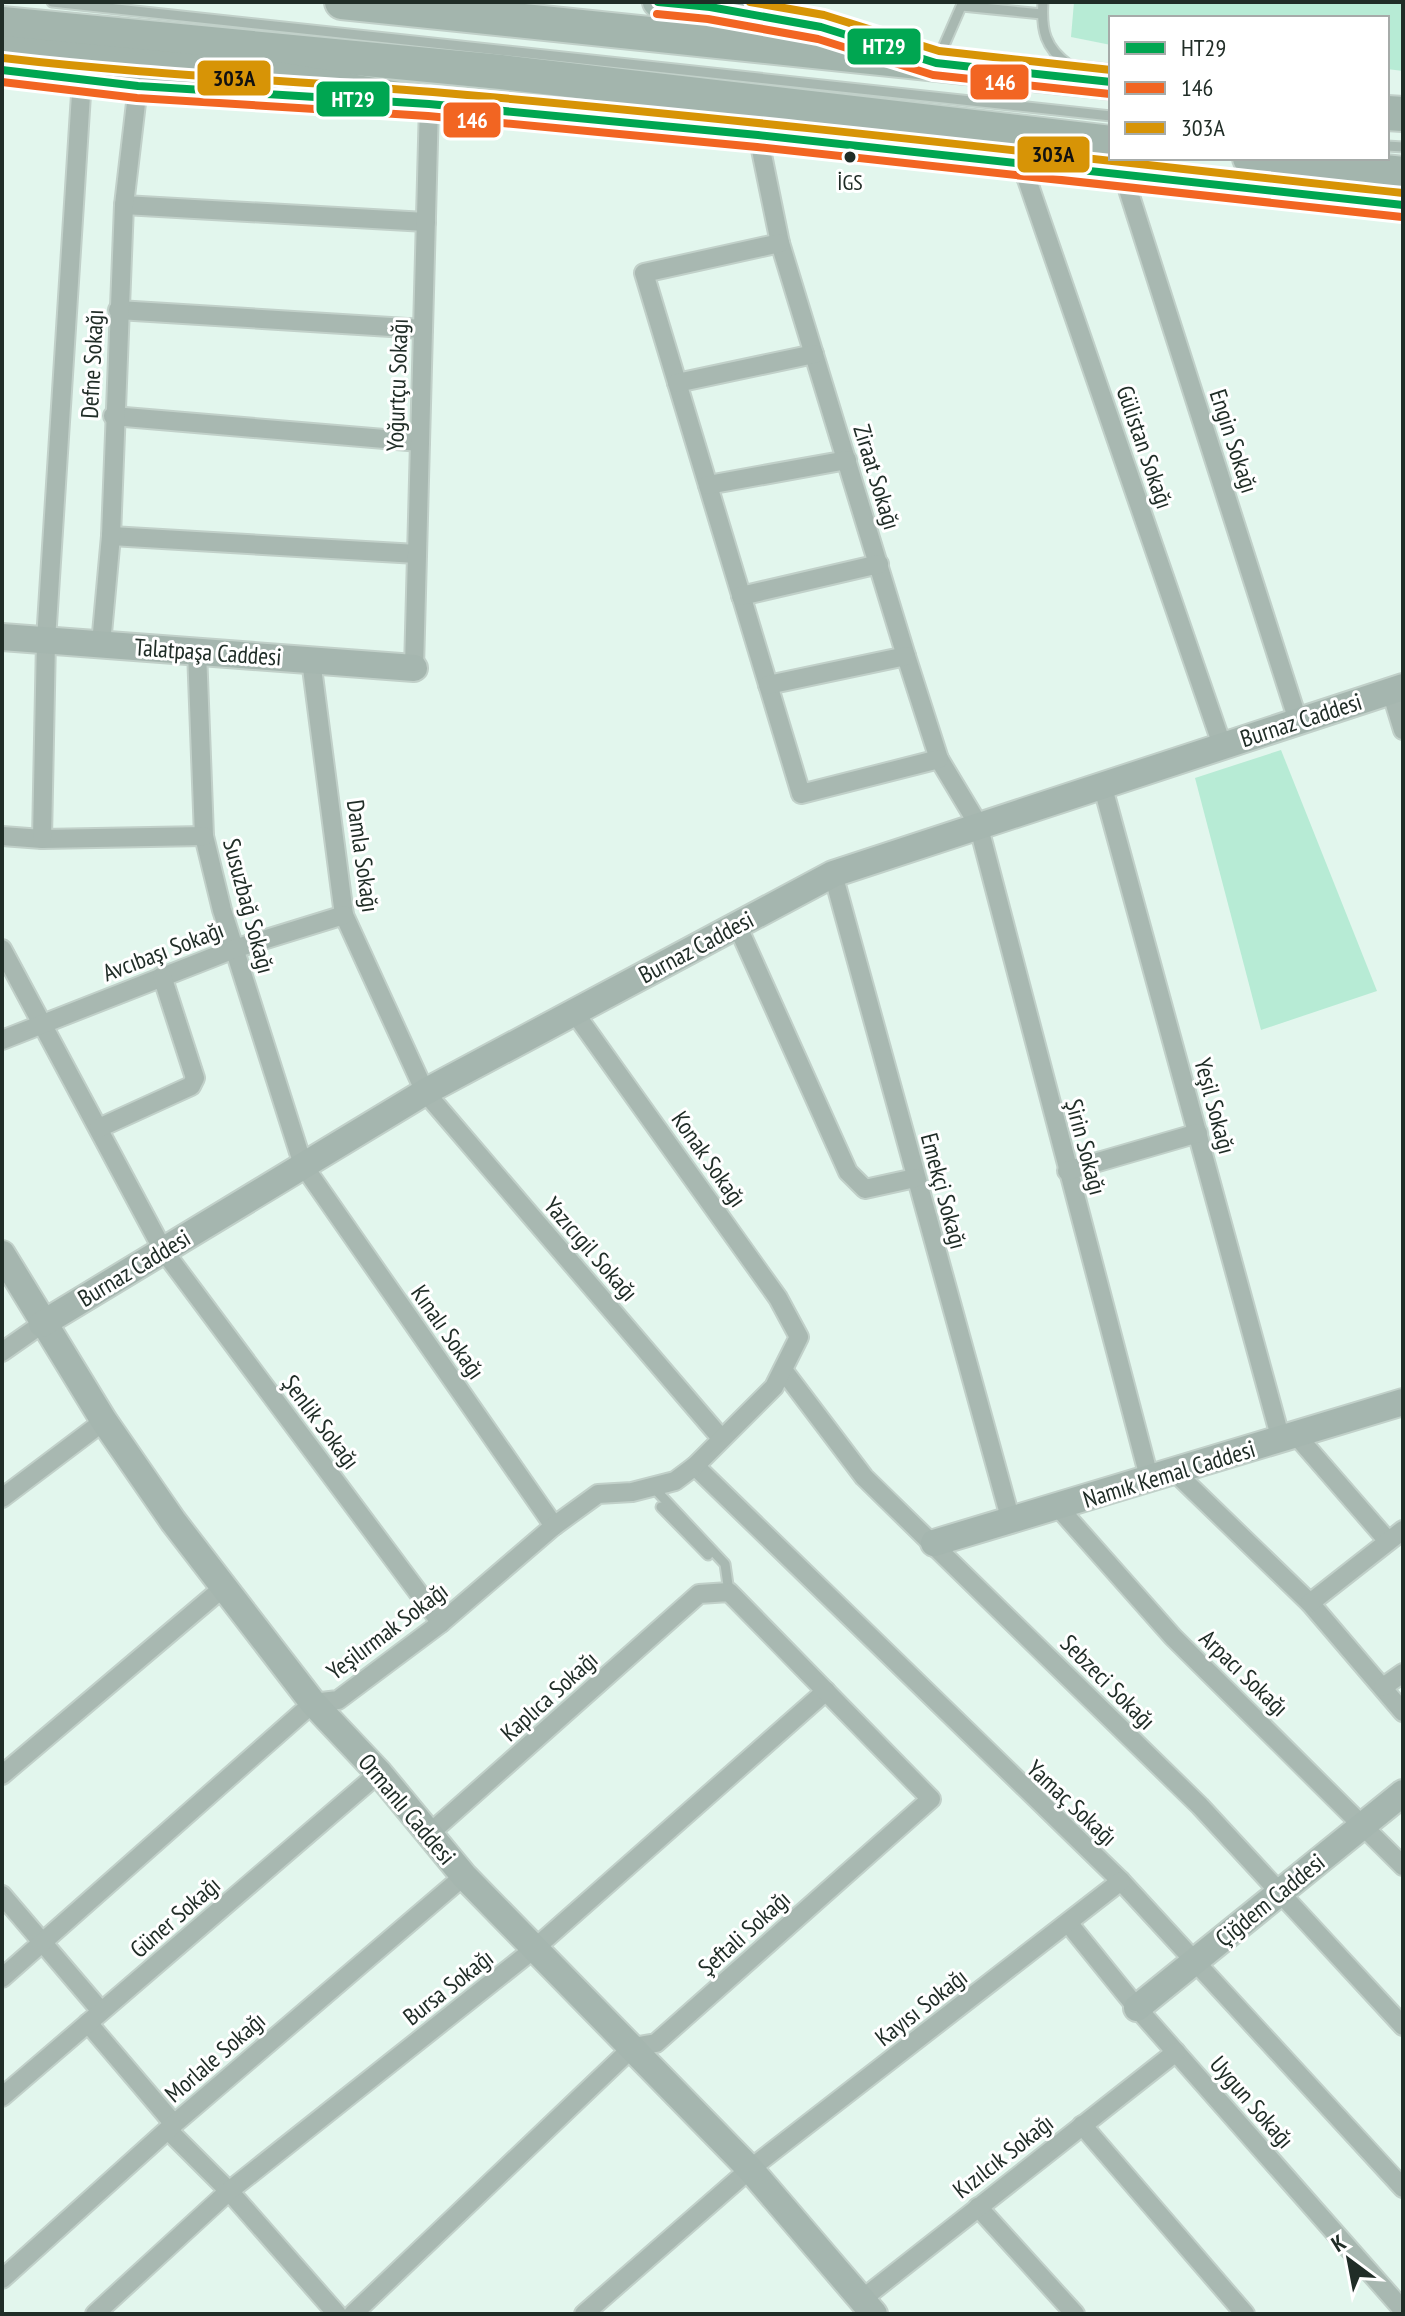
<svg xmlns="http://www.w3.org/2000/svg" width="1405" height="2316" viewBox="0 0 1405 2316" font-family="'PT Sans Narrow',sans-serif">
<rect width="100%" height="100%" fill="#e2f6ed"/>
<g fill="#b7ebd5">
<polygon points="1074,2 1403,2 1403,71 1387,69 1387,18 1111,18 1111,45 1071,37"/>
<polygon points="1281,750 1377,991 1261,1030 1195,778"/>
</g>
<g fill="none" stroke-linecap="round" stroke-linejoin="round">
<g stroke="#c1d0c9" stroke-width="13">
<g id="lane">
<polyline points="52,2 1111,116"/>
<path d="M1043,2c-2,28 2,46 26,63"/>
<polyline points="962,6 1042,14"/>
<polyline points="939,57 963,2"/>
<polyline points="1387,146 1403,147"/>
<polyline points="653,1487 725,1564 729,1592"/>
<polyline points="661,1507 708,1555"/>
</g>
</g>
<g stroke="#c1d0c9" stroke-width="22">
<g id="street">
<polyline points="758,135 780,243 906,656 939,759 978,824 1150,1481"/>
<polyline points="1022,165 1222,745"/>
<polyline points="1124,177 1298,721"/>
<polyline points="124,205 426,222"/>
<polyline points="780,243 644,273 801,794 939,759"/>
<polyline points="118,310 423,329"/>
<polyline points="677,383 814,354"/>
<polyline points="113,416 420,442"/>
<polyline points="708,485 847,460"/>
<polyline points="111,536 417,554"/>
<polyline points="741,596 879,564"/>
<polyline points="101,644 111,536 124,205 138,86"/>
<polyline points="197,651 204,836 222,910 303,1165 554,1526"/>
<polyline points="311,660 344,915 425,1092 721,1438"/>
<polyline points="414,668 429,104"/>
<polyline points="768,685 906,656"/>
<polyline points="1391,691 1403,730"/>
<polyline points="1102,784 1281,1440"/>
<polyline points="2,836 42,839 204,836"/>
<polyline points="42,839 46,640 82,79"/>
<polyline points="833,874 1011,1521"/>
<polyline points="737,925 848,1172 865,1189 915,1178"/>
<polyline points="2,949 163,1250 441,1623"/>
<polyline points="2,1040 234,949 344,915"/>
<polyline points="99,1128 191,1086 195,1078 162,976"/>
<polyline points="1067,1171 1198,1133"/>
<polyline points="2,1352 42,1324"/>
<polyline points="783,1370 864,1477 1200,1806 1403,2026"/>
<polyline points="1296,1435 1388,1541"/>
<polyline points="695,1466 1121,1881 1403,2188"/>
<polyline points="1176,1473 1310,1603 1403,1712"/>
<polyline points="2,1498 104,1421"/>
<polyline points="1058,1507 1173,1637 1403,1866"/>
<polyline points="1310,1603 1403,1530"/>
<polyline points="1383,1687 1403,1673"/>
<polyline points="2,1775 224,1587"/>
<polyline points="2,1895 101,2011"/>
<polyline points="1069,1924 1137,2008 1403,2310"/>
<polyline points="2,1978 313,1703 338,1700 441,1623 554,1526 598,1494 632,1492 675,1481 695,1466 774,1387 799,1337 778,1298 574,1012"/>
<polyline points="88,2023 174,2124"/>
<polyline points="2,2097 379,1773"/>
<polyline points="1082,2125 1245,2314"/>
<polyline points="168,2130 229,2191 337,2314"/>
<polyline points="978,2207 1075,2314"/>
<polyline points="2,2279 174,2124 464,1876"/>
<polyline points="861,2300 1176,2052"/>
<polyline points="95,2314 229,2191 534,1949 826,1691"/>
<polyline points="353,2314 633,2047 656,2043 931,1799 729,1592 699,1594 430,1833"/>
<polyline points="584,2314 750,2169 1121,1881"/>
</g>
</g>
<g stroke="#c1d0c9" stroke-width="30">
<g id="secondary">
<polyline points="2,637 414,668"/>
<polyline points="2,1254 104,1421 173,1521 313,1703 379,1773 464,1876 750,2169 874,2314"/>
<polyline points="42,1324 425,1092 833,874 1403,687"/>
<polyline points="934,1543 1403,1402"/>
<polyline points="1137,2008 1403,1793"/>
</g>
</g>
<g stroke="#c1d0c9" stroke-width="34">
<g id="primary">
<path d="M658,2c84,8 170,22 250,51"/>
<polyline points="2,70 138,86 251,93"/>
<polyline points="407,103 758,135 1403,205"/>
</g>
</g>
<g stroke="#c1d0c9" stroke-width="38">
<g id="highway">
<polyline points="342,2 1111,82"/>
<polyline points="2,24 501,72 1111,143"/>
<polyline points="2,53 283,80 429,104"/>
<polyline points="1387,113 1403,114"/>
<polyline points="1250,158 1403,174"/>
</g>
</g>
<use href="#lane" stroke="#a8b8b1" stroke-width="9"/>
<use href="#street" stroke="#a8b8b1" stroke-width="18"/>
<use href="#secondary" stroke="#a5b6af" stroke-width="26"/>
<use href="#primary" stroke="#a4bab1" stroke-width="30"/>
<use href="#highway" stroke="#a3b5ad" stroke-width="34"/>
<g stroke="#fff" stroke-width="14">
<g id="bus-1">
<polyline points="658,2 710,7 821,27 936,63 1111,82"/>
<polyline points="2,70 138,86 429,104 758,135 1403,205"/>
</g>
</g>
<g stroke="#fff" stroke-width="14">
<g id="bus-2">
<polyline points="657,14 708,19 818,39 933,75 1110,94"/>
<polyline points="2,82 137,98 428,116 757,147 1402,217"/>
</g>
</g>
<g stroke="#fff" stroke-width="14">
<g id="bus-3">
<polyline points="750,2 824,15 939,51 1111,70"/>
<path d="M3,58c144,17 286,22 430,34 324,28 647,66 970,101"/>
</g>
</g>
<use href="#bus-1" stroke="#00a651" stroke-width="8"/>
<use href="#bus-2" stroke="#f26522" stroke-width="8"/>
<use href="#bus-3" stroke="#d79406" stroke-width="8"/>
</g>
<circle fill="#202d27" stroke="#fff" stroke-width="3" cx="850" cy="157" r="7"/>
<g text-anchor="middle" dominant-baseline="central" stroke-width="6" stroke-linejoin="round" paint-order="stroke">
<g font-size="22" fill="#202d27" stroke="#fff">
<text x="850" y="182">İGS</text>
</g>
<g font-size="24" fill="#202d27" stroke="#fff">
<text transform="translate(92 364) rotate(-87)">Defne Sokağı</text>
<text transform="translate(397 385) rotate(-88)">Yoğurtçu Sokağı</text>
<text transform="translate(1234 441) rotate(72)">Engin Sokağı</text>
<text transform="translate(1145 447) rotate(71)">Gülistan Sokağı</text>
<text transform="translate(877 477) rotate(73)">Ziraat Sokağı</text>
<text transform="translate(208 652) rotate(4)">Talatpaşa Caddesi</text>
<text transform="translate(1301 720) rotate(-18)">Burnaz Caddesi</text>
<text transform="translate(363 856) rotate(82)">Damla Sokağı</text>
<text transform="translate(249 906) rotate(75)">Susuzbağ Sokağı</text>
<text transform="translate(696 947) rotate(-28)">Burnaz Caddesi</text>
<text transform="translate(163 951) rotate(-21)">Avcıbaşı Sokağı</text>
<text transform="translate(1215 1106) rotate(75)">Yeşil Sokağı</text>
<text transform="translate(1086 1147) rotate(75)">Şirin Sokağı</text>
<text transform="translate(709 1159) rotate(55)">Konak Sokağı</text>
<text transform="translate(944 1191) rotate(75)">Emekçi Sokağı</text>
<text transform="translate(591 1249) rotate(49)">Yazıcıgil Sokağı</text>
<text transform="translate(134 1268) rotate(-31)">Burnaz Caddesi</text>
<text transform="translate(448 1332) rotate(55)">Kınalı Sokağı</text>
<text transform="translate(321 1422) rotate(53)">Şenlik Sokağı</text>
<text transform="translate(1169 1474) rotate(-17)">Namık Kemal Caddesi</text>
<text transform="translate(387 1631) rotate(-37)">Yeşilırmak Sokağı</text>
<text transform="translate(1244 1673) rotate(44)">Arpacı Sokağı</text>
<text transform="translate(1108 1682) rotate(45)">Sebzeci Sokağı</text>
<text transform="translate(549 1696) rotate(-42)">Kaplıca Sokağı</text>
<text transform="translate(1072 1803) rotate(43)">Yamaç Sokağı</text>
<text transform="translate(407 1809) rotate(50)">Ormanlı Caddesi</text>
<text transform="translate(1270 1900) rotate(-39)">Çiğdem Caddesi</text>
<text transform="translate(175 1917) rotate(-41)">Güner Sokağı</text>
<text transform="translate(744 1933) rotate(-42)">Şeftali Sokağı</text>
<text transform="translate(448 1987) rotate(-38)">Bursa Sokağı</text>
<text transform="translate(921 2007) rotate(-38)">Kayısı Sokağı</text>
<text transform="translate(215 2057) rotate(-41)">Morlale Sokağı</text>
<text transform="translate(1252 2102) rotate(49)">Uygun Sokağı</text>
<text transform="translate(1003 2156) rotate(-38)">Kızılcık Sokağı</text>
</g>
</g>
<g stroke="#fff" stroke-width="3">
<rect x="846" y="27" width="76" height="39" rx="8" fill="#00a651"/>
<rect x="196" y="59" width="76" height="38" rx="8" fill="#d79406"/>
<rect x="969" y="63" width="61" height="38" rx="8" fill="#f26522"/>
<rect x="315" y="80" width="76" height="38" rx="8" fill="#00a651"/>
<rect x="442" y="101" width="60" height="38" rx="8" fill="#f26522"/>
<rect x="1016" y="135" width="75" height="39" rx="8" fill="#d79406"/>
</g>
<g font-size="22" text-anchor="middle" font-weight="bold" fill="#fff">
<text x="884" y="54">HT29</text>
<text x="1000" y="90">146</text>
<text x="353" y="107">HT29</text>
<text x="472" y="128">146</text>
</g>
<g font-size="22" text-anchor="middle" font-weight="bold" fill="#111">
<text x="234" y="86">303A</text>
<text x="1053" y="162">303A</text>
</g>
<rect width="1405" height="2316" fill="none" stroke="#202d27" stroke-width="8"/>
<rect x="1109" y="16" width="280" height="144" fill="#ffffff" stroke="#a6aba9" stroke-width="2"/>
<rect x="1125" y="42" width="40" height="12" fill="#00a651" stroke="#a6aba9" stroke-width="2"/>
<text x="1181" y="56" font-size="24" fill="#202d27">HT29</text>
<rect x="1125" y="82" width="40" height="12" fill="#f26522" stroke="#a6aba9" stroke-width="2"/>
<text x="1181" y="96" font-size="24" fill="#202d27">146</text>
<rect x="1125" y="122" width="40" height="12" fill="#d79406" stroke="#a6aba9" stroke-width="2"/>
<text x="1181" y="136" font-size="24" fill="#202d27">303A</text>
<g transform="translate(1349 2260) rotate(328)" stroke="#ffffff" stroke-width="6" paint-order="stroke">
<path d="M0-6L14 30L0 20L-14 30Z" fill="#202d27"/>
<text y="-12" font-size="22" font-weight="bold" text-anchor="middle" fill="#202d27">K</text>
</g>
</svg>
